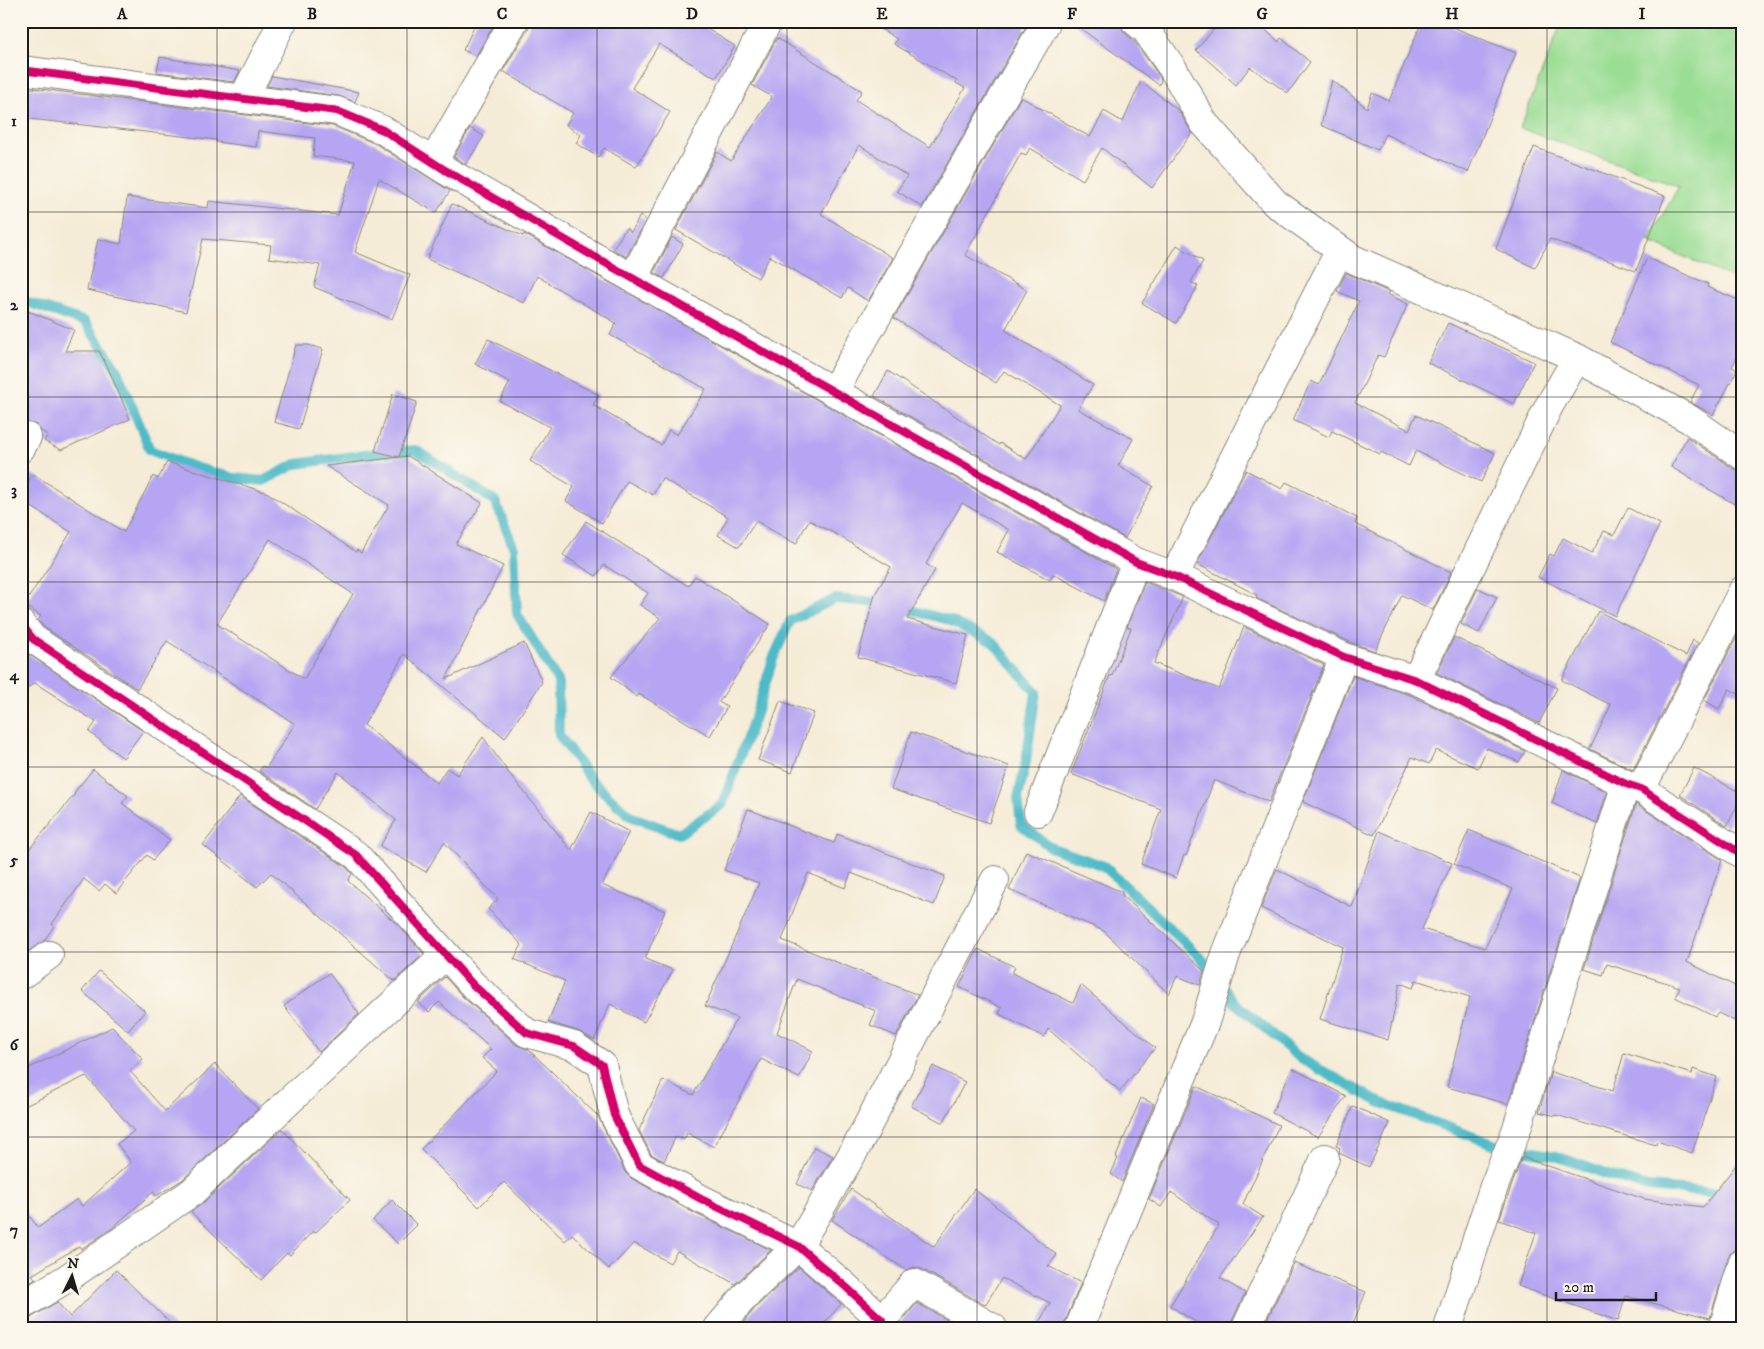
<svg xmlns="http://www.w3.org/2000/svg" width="1764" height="1349" viewBox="0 0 1764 1349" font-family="'IM FELL DW Pica',serif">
<rect width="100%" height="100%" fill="#fbf7ec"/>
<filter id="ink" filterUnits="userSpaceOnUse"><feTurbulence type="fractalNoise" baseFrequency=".02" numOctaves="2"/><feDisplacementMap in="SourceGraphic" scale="10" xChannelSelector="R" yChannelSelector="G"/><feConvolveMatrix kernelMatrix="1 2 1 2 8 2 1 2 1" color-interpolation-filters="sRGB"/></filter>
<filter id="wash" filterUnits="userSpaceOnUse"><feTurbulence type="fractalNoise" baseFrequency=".0096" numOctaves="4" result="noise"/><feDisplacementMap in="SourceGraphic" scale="20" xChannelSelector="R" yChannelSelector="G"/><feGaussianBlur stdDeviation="1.12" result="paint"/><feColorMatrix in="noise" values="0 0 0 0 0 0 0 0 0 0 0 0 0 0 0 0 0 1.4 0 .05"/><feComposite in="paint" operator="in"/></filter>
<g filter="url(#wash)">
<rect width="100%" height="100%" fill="#f5ecd7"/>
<polygon fill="#9add94" stroke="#5b7c58" points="1562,21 1743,21 1743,283 1648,241 1679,186 1520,128"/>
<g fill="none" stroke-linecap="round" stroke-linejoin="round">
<g stroke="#4dbac8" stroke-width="10">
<polyline points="21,300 85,322 116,368 150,450 191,466 234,478 263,481 296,464 385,452 416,450 495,501 514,548 517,614 558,681 559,735 591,780 630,816 679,834 722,805 756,714 773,659 790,621 835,599 885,603"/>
<polyline points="899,607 949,620 993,642 1036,692 1026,761 1018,798 1021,825 1052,848 1104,866 1202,959 1235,1003 1301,1059 1379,1102 1496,1145 1556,1156 1617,1178 1648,1187 1726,1194"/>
</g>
</g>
<g id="blocks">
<g fill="#b5a5f2" fill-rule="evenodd">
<polygon points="477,21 496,21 476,56 463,50"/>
<polygon points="530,21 694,21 735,46 716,78 659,44 632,88 670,112 636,167 604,148 598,157 576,143 581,135 566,125 573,113 503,71 528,29"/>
<polygon points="868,21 1029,21 922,207 897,191 907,176 859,145 821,214 893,258 868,301 848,288 842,298 770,256 758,278 676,230 717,152 731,161 772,97 752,85 777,38 862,91 856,100 930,147 965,88 956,83 957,81 894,44 897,39"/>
<polygon points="1070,21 1118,21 1125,33 1134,41 1160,77 1161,80 1159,85"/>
<polygon points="1221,21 1255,21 1279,42 1281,38 1310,62 1288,93 1250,67 1236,85 1196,50"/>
<polygon points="1422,21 1438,21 1516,53 1468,172 1385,134 1378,150 1321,125 1332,80 1367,108 1372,93 1389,101"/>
<polygon points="160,57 240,71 234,82 157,72"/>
<polygon points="272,76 359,92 355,102 339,96 267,86"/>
<polygon points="1141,81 1179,111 1192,133 1152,188 1102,148 1083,180 1030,148 1026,155 1021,153 965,255 1027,290 1005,330 1093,385 1078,409 1133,439 1118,466 1153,486 1125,538 874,396 888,371 999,445 1000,443 1026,459 1060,405 1004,371 996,383 894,318 1021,97 1090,137 1104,111 1123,122"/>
<polygon points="24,87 333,126 376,144 450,191 436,213 379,179 355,252 410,275 392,319 314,287 320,265 269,258 271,245 203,239 186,312 87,290 98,239 121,244 127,197 208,208 209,201 338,215 355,161 313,156 315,138 258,131 256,147 216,142 217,140 21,118"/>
<polygon points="470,128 484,136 466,164 454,157"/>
<polygon points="1534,147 1665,196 1636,271 1550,239 1535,268 1496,249"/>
<polygon points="452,204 523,236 524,234 1116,569 1104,601 1053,574 1050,580 997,552 1009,530 962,503 926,564 935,570 907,619 968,635 956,683 858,657 875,594 891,567 839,536 809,520 796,544 756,521 739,547 718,535 728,517 662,478 653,495 627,481 602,523 566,501 574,487 530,461 550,427 500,401 510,382 475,364 488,339 599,395 593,405 661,445 669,430 677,435 706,389 610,335 616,323 537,276 524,303 427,259"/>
<polygon points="640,216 646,220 626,257 613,249 626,228 631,232"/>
<polygon points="672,237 683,244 664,278 654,272"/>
<polygon points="1177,245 1203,261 1191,282 1198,286 1176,323 1142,303"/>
<polygon points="1647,258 1708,284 1707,287 1743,302 1743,344 1732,367 1737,370 1713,415 1690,402 1699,385 1610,342"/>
<polygon points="1346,273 1389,292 1387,294 1408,304 1384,357 1378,355 1355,403 1409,430 1416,415 1495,453 1481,482 1416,451 1409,466 1381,452 1380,454 1332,431 1329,437 1293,420 1311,381 1319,385 1359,301 1337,291"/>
<polygon points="21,308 74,330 65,351 99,351 108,368 130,419 61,450 44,441 48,435 41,431 35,424 21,422"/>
<polygon points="1448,323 1534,362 1514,404 1428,363"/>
<polygon points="296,345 308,345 323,349 299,429 274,422"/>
<polygon points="393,394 417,402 399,457 375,451"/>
<polygon points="1687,437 1734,469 1743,471 1743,509 1671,467"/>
<path d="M408,456l74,47 -26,41 47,22 -57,113 78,-36 18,39 -37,56 -101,-84 -40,71 73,58 10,-15 10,7 26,-38 25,35 63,78 20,-38 38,20 -27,53 63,26 -20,48 28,11 -29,52 -34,-18 -16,36 -16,-9 -30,-9 17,-41 -51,-22 8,-14 -34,-36 10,-10 -54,-57 -18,30 -46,-26 16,-26 -58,-48 -23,37 -56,-38 4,-5 3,2 29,-44 -128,-83 -30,48 -93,-62 -6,-7 3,-4 -17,-11 47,-73 -50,-32v-8l12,-18 91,58 29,-56 5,3 9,-17 101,31 88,59 1,-2 4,3 28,-48 -63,-39zM270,539l83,55 -49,85 -87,-55z"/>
<polygon points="1246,470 1282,489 1286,482 1357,518 1355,524 1451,572 1433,610 1402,595 1375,651 1350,642 1256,598 1257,595 1197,564"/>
<polygon points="1628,508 1660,524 1615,616 1538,577 1550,554 1554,556 1563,538 1592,553 1604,531 1614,535"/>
<polygon points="586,521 688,586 695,576 770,624 719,702 727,707 710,736 639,694 637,697 611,677 660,618 640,605 648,593 604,565 596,576 563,555"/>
<polygon points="1145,582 1183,597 1154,663 1219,689 1244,627 1324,665 1269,802 1214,780 1186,856 1184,855 1176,878 1141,864 1161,809 1071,774 1110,675 1112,676 1131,628 1127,627"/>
<polygon points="1478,588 1497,597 1479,633 1461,624"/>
<polygon points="1598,611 1686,656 1693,640 1698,643 1633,770 1590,749 1611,705 1562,680"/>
<polygon points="1743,625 1743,696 1729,689 1719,709 1704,700"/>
<polygon points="1454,637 1557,688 1539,723 1437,673"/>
<polygon points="21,649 143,731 123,758 89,732 96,722 35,683 21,692"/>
<polygon points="1353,676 1410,695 1525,751 1519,762 1487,748 1478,768 1436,750 1429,764 1412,757 1374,835 1303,802"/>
<polygon points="780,701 814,713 792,772 758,760"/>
<polygon points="911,732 1009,766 989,823 891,789"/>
<polygon points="1694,768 1743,794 1727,826 1680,795"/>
<polygon points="93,769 128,796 122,803 170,840 153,860 147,855 116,893 105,884 99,891 84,879 52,924 54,926 44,941 21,956 21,859 75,794 74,793"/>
<polygon points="1563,770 1607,792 1597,824 1552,803"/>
<polygon points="240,796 346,867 352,874 348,881 399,926 424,954 394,981 271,873 257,887 203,845"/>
<polygon points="1636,804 1722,860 1687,962 1743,990 1743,1025 1718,1013 1715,1017 1675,997 1680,987 1607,964 1603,975 1584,969"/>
<polygon points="748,809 834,843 837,834 945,876 934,905 851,873 845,888 808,873 782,940 918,995 896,1036 870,1025 876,1011 797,979 777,1033 813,1051 799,1078 761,1059 714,1147 687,1133 684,1140 676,1136 664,1161 651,1154 639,1130 663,1080 693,1095 737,1018 705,1006 759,883 724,870"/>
<polygon points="1469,830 1580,878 1508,1104 1447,1087 1470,997 1416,980 1413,988 1400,983 1388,1040 1320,1019 1343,947 1261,908 1277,869 1352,907 1379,831 1452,863 1422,929 1485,948 1513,889 1454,864"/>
<polygon points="1026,851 1122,892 1122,895 1204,971 1200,985 1177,976 1169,994 1104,931 1009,890"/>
<polygon points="978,949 1015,967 1012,973 1073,1003 1081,985 1155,1048 1120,1091 1048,1029 1044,1037 999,1014 1002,1008 959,987"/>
<polygon points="99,971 145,1011 128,1031 82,991"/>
<polygon points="329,973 359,1014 319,1052 284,1006"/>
<polygon points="445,977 463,997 517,1045 529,1050 598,1116 625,1172 631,1178 694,1213 771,1250 735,1284 677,1251 670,1263 634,1243 609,1269 572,1234 565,1241 504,1182 479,1207 421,1149 497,1071 482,1058 491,1049 439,1002 429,1012 418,1002"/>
<polygon points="112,1027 143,1059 130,1071 165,1111 215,1064 258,1109 182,1180 156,1196 153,1192 111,1229 81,1249 79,1246 32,1275 36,1279 21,1288 21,1204 38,1228 77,1199 82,1206 131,1162 117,1144 134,1131 86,1076 21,1108 21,1072"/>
<polygon points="1624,1053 1692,1074 1693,1069 1717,1077 1692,1153 1657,1141 1656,1145 1556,1115 1556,1116 1539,1112 1551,1072 1613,1091"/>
<polygon points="933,1066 965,1082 943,1123 911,1106"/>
<polygon points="1292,1068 1346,1096 1318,1137 1272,1113"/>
<polygon points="1196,1086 1279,1125 1243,1204 1263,1217 1220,1278 1245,1293 1232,1321 1231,1328 1205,1328 1170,1306 1219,1225 1171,1192 1161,1207 1149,1199"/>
<polygon points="1141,1098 1154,1104 1122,1182 1111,1174 1118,1158 1116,1157"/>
<polygon points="1353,1106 1390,1123 1369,1167 1339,1153 1340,1148 1336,1146"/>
<polygon points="282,1129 350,1200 315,1233 313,1231 290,1255 287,1253 261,1280 191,1212 203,1203"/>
<polygon points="814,1147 833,1156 812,1191 797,1184"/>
<polygon points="1743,1156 1743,1236 1739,1247 1732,1251 1728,1257 1710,1318 1626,1296 1618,1321 1518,1286 1536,1233 1499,1220 1522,1157 1644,1199 1703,1207"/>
<polygon points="851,1189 934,1247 974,1189 1057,1255 1048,1266 1081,1283 1065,1322 1064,1328 1036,1328 1050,1303 1002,1278 985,1305 922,1269 914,1267 906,1270 832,1220"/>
<polygon points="392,1200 417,1225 398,1244 373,1220"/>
<polygon points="1294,1263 1366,1292 1351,1328 1263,1328"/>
<polygon points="799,1267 841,1304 820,1328 739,1328 756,1307"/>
<polygon points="116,1270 175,1328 21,1328 21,1322 29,1319 57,1302 70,1317"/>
<polygon points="917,1303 961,1328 896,1328"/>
</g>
</g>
</g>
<g filter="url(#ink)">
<use href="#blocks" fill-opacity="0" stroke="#88847a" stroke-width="1"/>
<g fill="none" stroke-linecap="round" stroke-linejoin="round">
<g stroke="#88847a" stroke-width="30">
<g id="minor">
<polyline points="1135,21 1146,30 1173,69 1204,123 1275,203 1353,259 1577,358 1689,419 1743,456"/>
<polyline points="21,70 337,111 383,130 445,170 586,252 1136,562 1174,576 1344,657 1416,680 1626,784 1641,789 1743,855"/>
<polyline points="243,99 283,21"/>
<polyline points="433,162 514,21"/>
<polyline points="633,278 768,21"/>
<polyline points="834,391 1047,21"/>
<polyline points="21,448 27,437"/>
<polyline points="1174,576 1340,250"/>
<polyline points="21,624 33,639 356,855 473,985 527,1033 574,1046 602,1065 614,1115 639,1165 701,1199 798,1246 846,1287 882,1320 875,1328"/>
<polyline points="1416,680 1549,406 1577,358"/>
<polyline points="1641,789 1743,590"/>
<polyline points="1038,812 1136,562"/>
<polyline points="21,975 49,955"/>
<polyline points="21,1306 66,1279 192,1192 445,955"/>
<polyline points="882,1320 914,1283 993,1328"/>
<polyline points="718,1328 745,1296 798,1246 857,1146 995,880"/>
<polyline points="1079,1328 1205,1022 1226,954 1344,657"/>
<polyline points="1246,1328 1325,1158"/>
<polyline points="1448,1328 1493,1189 1516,1131 1626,784"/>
<polyline points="1723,1328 1743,1262"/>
</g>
</g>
<use href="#minor" stroke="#fff" stroke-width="28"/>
<g stroke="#fbf7ec" stroke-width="11">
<g id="cycleway">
<polyline points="21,70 337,111 383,130 445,170 586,252 1136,562 1174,576 1344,657 1416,680 1626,784 1641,789 1743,855"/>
<polyline points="21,624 33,639 356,855 473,985 527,1033 574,1046 602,1065 614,1115 639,1165 701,1199 798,1246 846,1287 882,1320 875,1328"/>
</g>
</g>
<use href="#cycleway" stroke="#d6006c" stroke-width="8"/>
</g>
</g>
<path fill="none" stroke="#1c1c1c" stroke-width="1" stroke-opacity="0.55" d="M217,21v1307M407,21v1307M597,21v1307M787,21v1307M977,21v1307M1167,21v1307M1357,21v1307M1547,21v1307M21,212h1722M21,397h1722M21,582h1722M21,767h1722M21,952h1722M21,1137h1722"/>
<rect width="1764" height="1349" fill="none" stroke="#fbf7ec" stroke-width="55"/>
<g transform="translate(72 1276) rotate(5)" stroke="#fbf7ec" stroke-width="4" paint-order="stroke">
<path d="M0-4L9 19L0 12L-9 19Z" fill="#1c1c1c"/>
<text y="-8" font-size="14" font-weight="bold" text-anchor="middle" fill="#1c1c1c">N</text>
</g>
<path d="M1556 1292v8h100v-8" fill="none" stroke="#1c1c1c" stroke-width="2.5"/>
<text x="1564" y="1292" font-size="15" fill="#1c1c1c" stroke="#fbf7ec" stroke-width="4" paint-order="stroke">20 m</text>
<rect x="28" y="28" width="1708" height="1294" fill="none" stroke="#1c1c1c" stroke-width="2"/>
<g font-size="16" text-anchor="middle" font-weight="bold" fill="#1c1c1c">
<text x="122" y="19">A</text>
<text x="312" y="19">B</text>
<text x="502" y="19">C</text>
<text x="692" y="19">D</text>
<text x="882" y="19">E</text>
<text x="1072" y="19">F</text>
<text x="1262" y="19">G</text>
<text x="1452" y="19">H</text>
<text x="1642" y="19">I</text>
<text x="14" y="126">1</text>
<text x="14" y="310">2</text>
<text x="14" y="495">3</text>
<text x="14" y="680">4</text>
<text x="14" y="865">5</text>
<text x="14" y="1050">6</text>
<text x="14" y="1235">7</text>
</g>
</svg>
